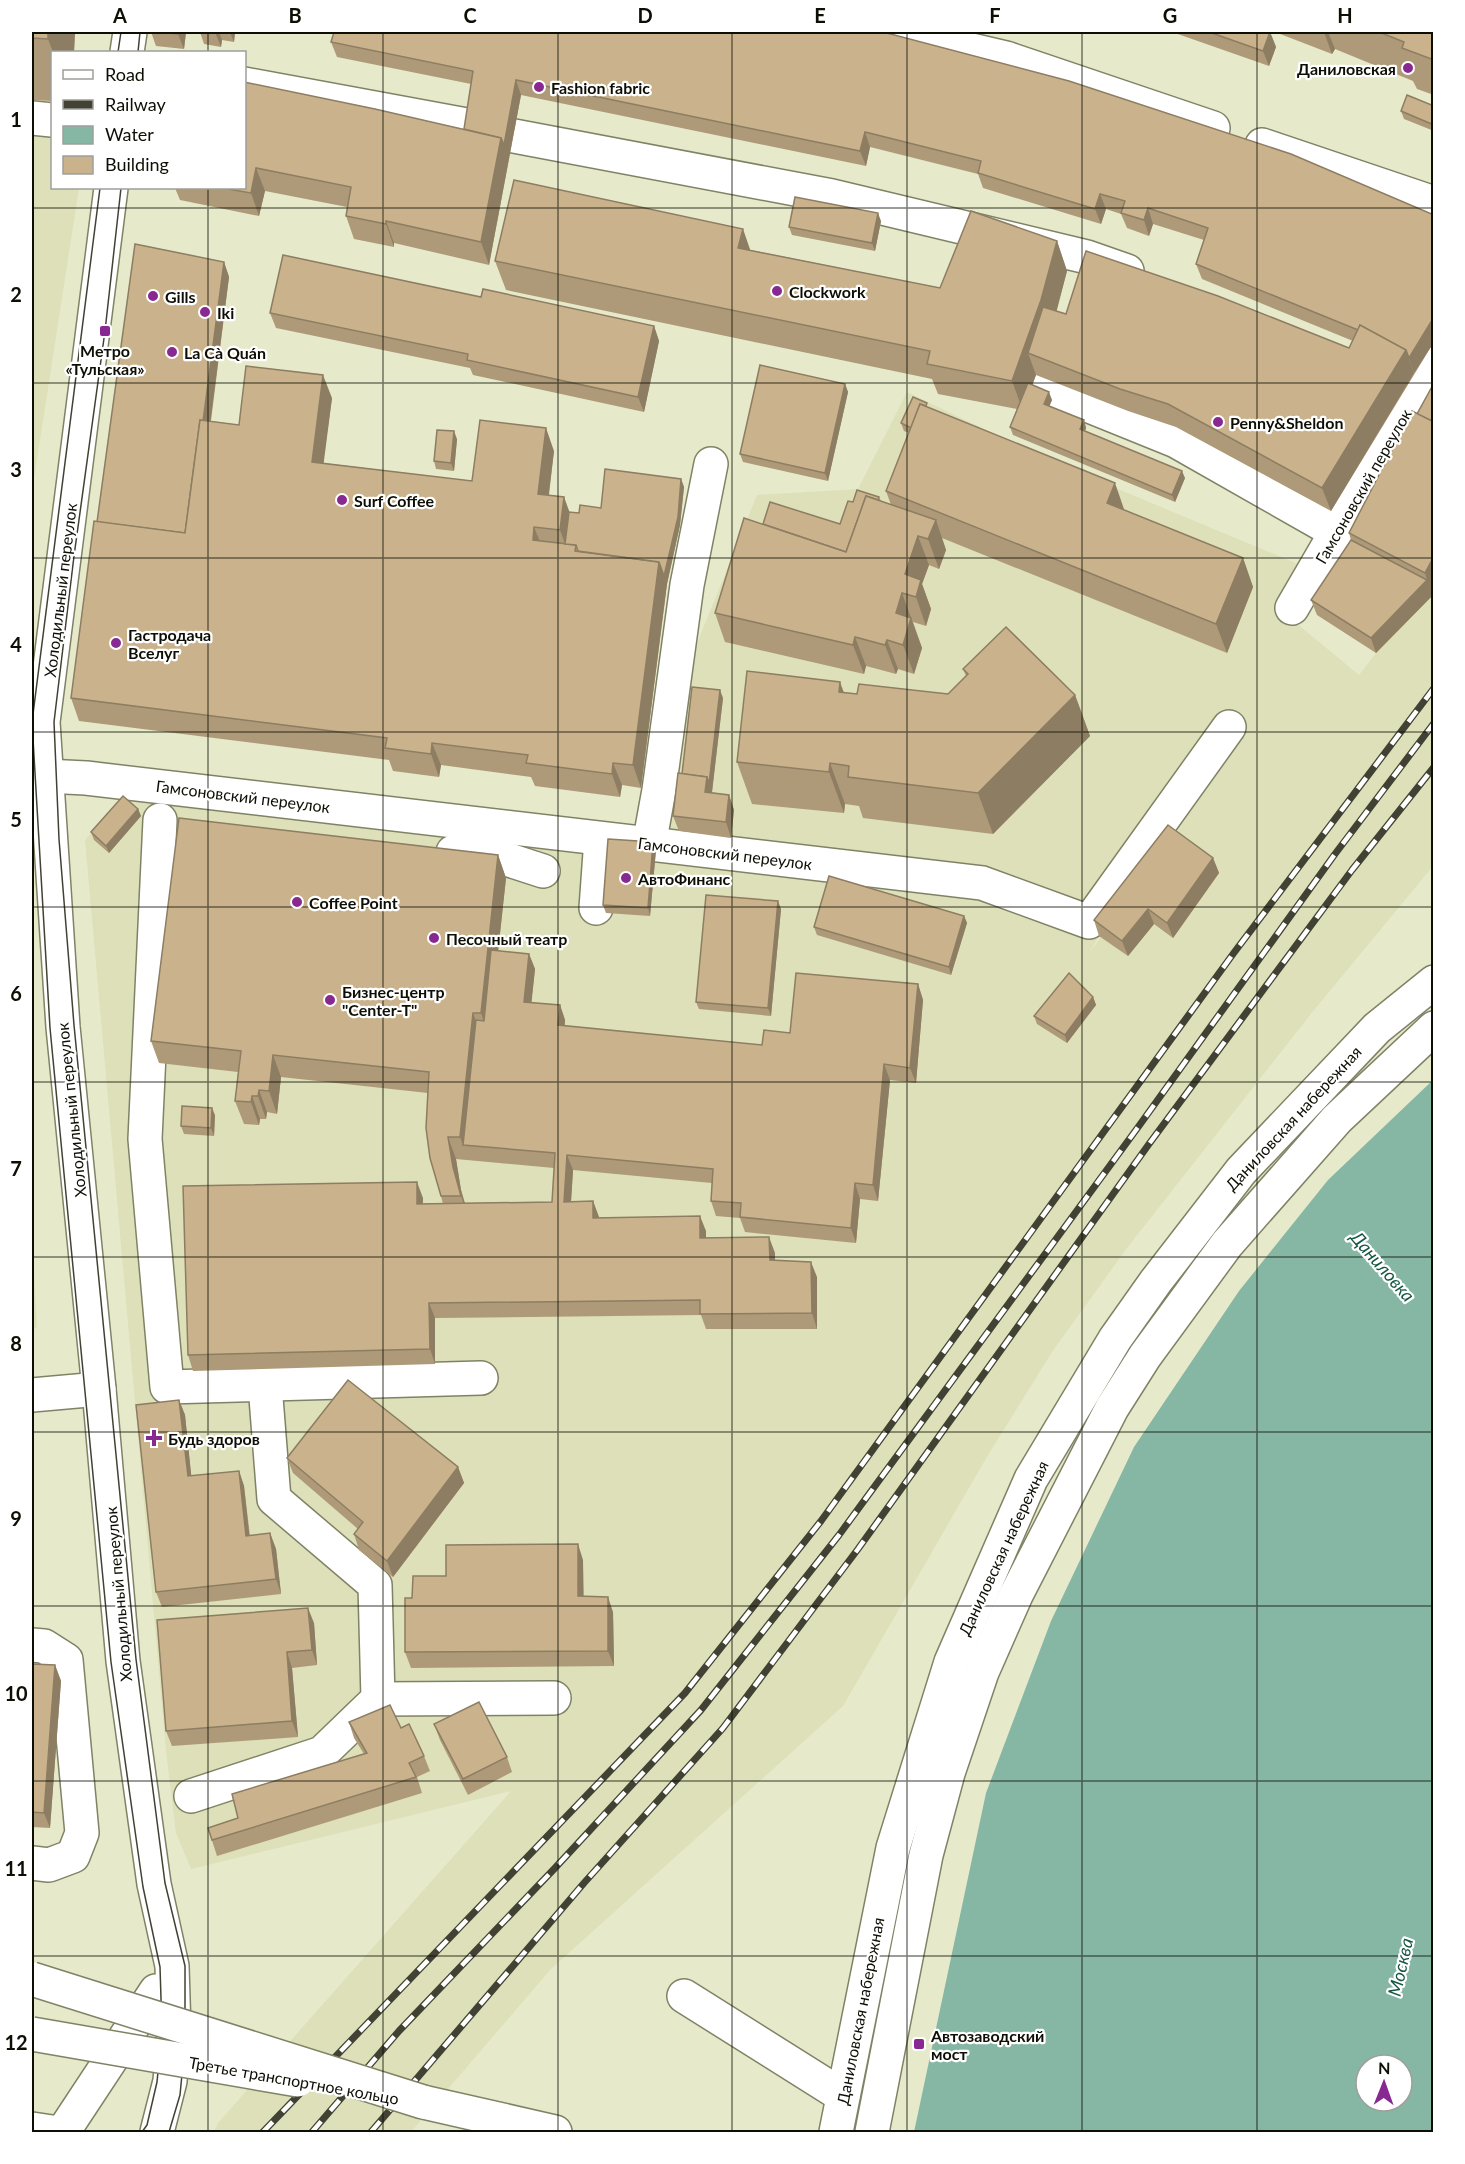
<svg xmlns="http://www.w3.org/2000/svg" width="1465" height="2164" viewBox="0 0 1465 2164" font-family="Lato,sans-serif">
<rect width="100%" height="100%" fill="#e7eaca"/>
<g fill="#dde0b8">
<polygon points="32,131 52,133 52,188 79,188 32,492"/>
<polygon points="907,392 1053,462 1298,564 1278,608 1359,675 1376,653 1433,594 1433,866 1310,1015 1127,1248 1052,1352 988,1455 843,1706 551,1969 411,2132 214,2132 218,2123 511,1791 191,1869 176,1833 166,1751 85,840 128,791 667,849 961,888 1099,936 1089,953 1112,923 988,875 667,841 681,683 757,495 858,489"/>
<polygon points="32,1236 37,1327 32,1331"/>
</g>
<path fill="#85b7a4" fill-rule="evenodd" d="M1433,1080v1052h-519l72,-339 65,-172 83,-174 105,-156 89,-111zM1366,2065h36v36h-36z"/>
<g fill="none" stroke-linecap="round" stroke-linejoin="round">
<g stroke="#808265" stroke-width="36">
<g id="minor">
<polyline points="895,32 1006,58 1213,128"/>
<polyline points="127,52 130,32"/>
<polyline points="244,84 472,126"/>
<polyline points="32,118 52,120"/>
<polyline points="514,136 832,196 1087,257 1127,271"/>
<polyline points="1262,145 1434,203"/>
<polyline points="111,188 43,722 63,1027 99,1389 123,1661 154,1884 172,1966 174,2031 170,2081 157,2132"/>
<polyline points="1048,380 1045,388 1176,441 1336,532"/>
<polyline points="1292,608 1434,364"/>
<polyline points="45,776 86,778 982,883 1089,922 1229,727"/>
<polyline points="160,820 145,1139 167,1387 481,1378"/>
<polyline points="649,845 659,790 687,585 711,464"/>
<polyline points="453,852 500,857 543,871"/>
<polyline points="596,908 601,839"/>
<polyline points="32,1395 99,1389"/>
<polyline points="32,1645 44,1646 66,1660 82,1833 73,1856 49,1865 32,1863"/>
<polyline points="378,1699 554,1698"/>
<polyline points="191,1796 322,1753 378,1699 375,1585 274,1499 265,1385"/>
<polyline points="684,1996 843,2096"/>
<polyline points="63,2132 156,1991"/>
</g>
</g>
<g stroke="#808265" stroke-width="36">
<g id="major">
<polyline points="423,2102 555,2132"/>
<polyline points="32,2129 52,2132"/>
<polyline points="836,2132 893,1848 951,1662 1031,1479 1115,1339 1156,1281 1241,1171 1377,1028 1434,982"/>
<polyline points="872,2132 926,1855 948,1773 982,1672 1016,1595 1112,1408 1145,1356 1227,1244 1337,1119 1434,1028"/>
</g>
</g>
<use href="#minor" stroke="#fff" stroke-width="33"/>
<use href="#major" stroke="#fff" stroke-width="33"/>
<g stroke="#414233" stroke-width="1.5">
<polyline points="118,52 121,32"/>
<polyline points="138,52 140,32"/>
<polyline points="100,188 32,722 50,1028 111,1662 143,1887 160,1967 162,2030 157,2082 147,2125 142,2132"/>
<polyline points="121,188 105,331 74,556 54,722 59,839 74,1025 136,1659 165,1883 185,1966 185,2043 180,2095 169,2132"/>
</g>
<g stroke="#414233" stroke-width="7">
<g id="rail">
<polyline points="263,2132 685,1693 821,1521 1233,954 1434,688"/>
<polyline points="312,2132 399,2031 555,1868 701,1710 839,1535 1136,1130 1335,854 1434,723"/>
<polyline points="371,2132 584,1883 723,1728 858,1549 1149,1144 1352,870 1434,767"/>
</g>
</g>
<use href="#rail" stroke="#fff" stroke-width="4.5" stroke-dasharray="14" stroke-linecap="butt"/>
<g stroke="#808265" stroke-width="36" stroke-linecap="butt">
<g id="major-bridge">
<polyline points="32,1979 423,2102"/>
<polyline points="32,2034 298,2080"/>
</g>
</g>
<use href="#major-bridge" stroke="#fff" stroke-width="33"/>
</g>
<g fill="#ae9a78" fill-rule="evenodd">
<polygon points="32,32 75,32 74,52 52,52 52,101 32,100"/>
<polygon points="151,32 186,32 184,49 156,46"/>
<polygon points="200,32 235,32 234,42 222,40 221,47 204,44"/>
<polygon points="1172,32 1270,32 1276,47 1269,66"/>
<polygon points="1275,32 1434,32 1434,95 1417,89 1413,81 1335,49 1332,54"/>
<polygon points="331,42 1434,215 1434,342 1331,511 1176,427 1128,411 1036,375 1032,385 1052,400 1049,406 1084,420 1086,428 1085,431 1185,478 1175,502 1013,435 1010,427 1017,409 938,394 932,379 506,290 495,261 751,250 940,288 1057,241 1067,271 1056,311 1066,314 1349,348 1353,341 1202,279 1196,264 1204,240 1153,224 1149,236 1127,228 1121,214 1106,209 1101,224 983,188 978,174 870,147 866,166 521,95 489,265 394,243 394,247 354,239 346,216 347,207 265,191 259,216 180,200 175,188 244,188 244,82 464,129 471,84 337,57"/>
<polygon points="1434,106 1434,131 1404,119 1401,111"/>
<polygon points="881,221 875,251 792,235 789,227"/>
<polygon points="224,262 229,277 211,421 239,425 332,398 323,463 472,481 554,451 549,495 564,497 569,512 579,513 601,508 681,479 684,487 680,525 667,584 641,788 622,785 620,797 535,786 531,777 441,765 439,777 393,771 389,760 79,721 71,698"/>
<polygon points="481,297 654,326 659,341 644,412 473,375 470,368 276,328 270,313"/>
<polygon points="1434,383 1434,594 1376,653 1317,615 1311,600 1351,540 1349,533 1417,414"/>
<polygon points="845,384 848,392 828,481 743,462 740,454"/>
<polygon points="929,407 1125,510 1243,558 1253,587 1227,653 942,538 946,550 939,569 929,565 922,584 931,609 926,626 913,622 922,648 914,674 898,669 896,674 866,666 864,674 725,642 715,613 763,524 840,524 853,502 879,497 881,501 891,505 886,491 909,433 904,431 901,423"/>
<polygon points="457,439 454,471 436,469 434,461"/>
<polygon points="963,669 1075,695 1090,736 993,834 863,818 859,806 845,804 844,813 752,804 737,762 843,693 857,694 948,694 966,676"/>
<polygon points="723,698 712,793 729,795 734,810 731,838 679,831 673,816 682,774"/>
<polygon points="138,809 141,816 109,853 94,840 91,832"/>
<polygon points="656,850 650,916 606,913 603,905"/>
<path d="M498,855l8,23 -8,73 31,3 6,15 -4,34 29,2 5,15v6l197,19 28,-12 128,-49 5,16 -7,83 -26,-3 -12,121 -18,-2 -4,44 -111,-11 -5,-14 -24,-2 -5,-15 1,-18 -139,-13 -2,32 22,-1 6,17 107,13v7l69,15v7l42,17v52h-111l-5,-14 -266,3v46l-242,7 -5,-16 235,-157v6h20l-2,-8 -13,-103 -147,-16 -4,37 -10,-2 -1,7h-6l-1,6 -15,-1 -9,-23 3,-29 -79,-9 -8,-22zM456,1159l98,9 -2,34 -87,1 -4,-13z"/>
<polygon points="1213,858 1219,873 1173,938 1154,924 1128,956 1099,936 1094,920"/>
<polygon points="781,909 771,1016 699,1009 696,1002"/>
<polygon points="964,916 967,923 951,975 817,935 814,927"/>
<polygon points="1093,997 1096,1005 1067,1043 1037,1024 1034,1016"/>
<polygon points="215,1115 214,1136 184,1134 181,1126"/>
<polygon points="179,1400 185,1415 191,1476 239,1471 244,1486 250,1536 270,1533 276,1549 281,1594 162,1607 156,1592"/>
<polygon points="287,1458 458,1467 464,1483 393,1577 359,1550 354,1534 358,1529 293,1473"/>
<polygon points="583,1560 583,1597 613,1612 614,1666 411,1668 405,1652 412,1598 446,1576"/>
<polygon points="314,1623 317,1665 292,1668 298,1737 172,1746 166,1731"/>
<polygon points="32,1664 55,1665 61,1681 50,1828 32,1827"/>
<polygon points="349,1722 401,1728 424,1756 430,1771 417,1777 422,1793 217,1856 208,1828 238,1818 364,1754 354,1738"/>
<polygon points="434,1724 507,1757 512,1772 468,1795 440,1740"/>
</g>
<g fill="#8d7d62">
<polygon points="48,32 75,32 74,52 53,52 48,39"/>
<polygon points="179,32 186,32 184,49 178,34"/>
<polygon points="215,32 219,32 222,40 221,47"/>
<polygon points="230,32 235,32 234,42"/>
<polygon points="1270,32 1276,47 1269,66 1263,51"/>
<polygon points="1324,32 1328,32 1335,49 1332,54"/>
<polygon points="516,80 521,95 489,265 481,242 501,138"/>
<polygon points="865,132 870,147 866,166 860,151"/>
<polygon points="256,168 265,191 259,216 251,193"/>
<polygon points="1100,194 1106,209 1101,224 1095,209"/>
<polygon points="1148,208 1153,224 1149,236 1144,220"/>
<polygon points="878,213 881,221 875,251 872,243"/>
<polygon points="386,221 394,243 394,247 386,224"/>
<polygon points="743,229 753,258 738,248"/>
<polygon points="1057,241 1067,271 1052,329 1028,353 1036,375 1023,411 1012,381"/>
<polygon points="224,262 229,277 193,556 188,540"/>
<polygon points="1434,317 1434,342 1414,373 1409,358"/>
<polygon points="654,326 659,341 644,412 638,397"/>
<polygon points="1406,350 1414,373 1331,511 1322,488"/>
<polygon points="323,375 332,398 321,484 312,462"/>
<polygon points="845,384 848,392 828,481 825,473"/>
<polygon points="1049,392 1052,400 1047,412 1044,404"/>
<polygon points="1084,420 1086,428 1083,436 1080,429"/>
<polygon points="546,428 554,451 546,516 538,494"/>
<polygon points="454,431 457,439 454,471 451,463"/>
<polygon points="1182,471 1185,478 1175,502 1172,495"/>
<polygon points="681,479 684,487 680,525 667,584 641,788 633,765 659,562"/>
<polygon points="1115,483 1125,512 1107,503"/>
<polygon points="564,497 572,519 568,552 560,530"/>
<polygon points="936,520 946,550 939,569 928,539"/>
<polygon points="534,527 543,549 533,540"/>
<polygon points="918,536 929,565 922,584 931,609 926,626 916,597 905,574"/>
<polygon points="1434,556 1433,595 1376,653 1371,638 1427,580 1425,573"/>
<polygon points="1243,558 1253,587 1227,653 1216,624"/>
<polygon points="902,593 922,648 914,674 903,645 896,613"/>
<polygon points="855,637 866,666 864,674 853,645"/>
<polygon points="887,640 898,669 896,674 885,645"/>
<polygon points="840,682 855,723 839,692"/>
<polygon points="720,690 723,698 710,808 705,792"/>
<polygon points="1075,695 1090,736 993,834 978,793"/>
<polygon points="432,743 441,765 439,777 431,754"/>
<polygon points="613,763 622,785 620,797 612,774"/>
<polygon points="830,763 845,804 844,813 829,772"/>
<polygon points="729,795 734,810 731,838 726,822"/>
<polygon points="138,809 141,816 109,853 106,846"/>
<polygon points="653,842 656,850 650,916 648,908"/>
<polygon points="498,855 506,878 489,1036 481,1013"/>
<polygon points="1213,858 1219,873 1173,938 1167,923"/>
<polygon points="778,901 781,909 771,1016 768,1008"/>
<polygon points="1148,909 1154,924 1128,956 1122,941"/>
<polygon points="964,916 967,923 951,975 949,967"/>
<polygon points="529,954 535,969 530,1017 524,1002"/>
<polygon points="918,984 923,1000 916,1083 910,1068"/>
<polygon points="1093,997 1096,1005 1067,1043 1065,1035"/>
<polygon points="560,1005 565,1020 563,1041 558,1025"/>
<polygon points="473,1013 481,1035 463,1145 460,1137"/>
<polygon points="273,1055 281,1077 277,1114 269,1091"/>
<polygon points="884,1064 890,1080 878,1201 873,1185"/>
<polygon points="259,1090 267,1112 266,1119 258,1096"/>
<polygon points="252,1096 260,1119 259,1125 251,1102"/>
<polygon points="212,1108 215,1115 214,1136 211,1128"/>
<polygon points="448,1137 456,1159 461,1190 469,1219 461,1196 453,1167"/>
<polygon points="567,1155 573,1170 570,1217 564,1202"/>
<polygon points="417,1182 423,1198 422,1220 417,1204"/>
<polygon points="855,1183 860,1199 856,1243 851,1228"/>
<polygon points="593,1201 599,1217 599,1233 593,1218"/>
<polygon points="700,1216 706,1231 706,1254 700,1238"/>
<polygon points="769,1237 775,1253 775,1275 770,1260"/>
<polygon points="811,1262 817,1277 817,1329 812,1313"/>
<polygon points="429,1303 435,1318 435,1364 430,1349"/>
<polygon points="179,1400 185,1415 193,1492 188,1476"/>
<polygon points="458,1467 464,1483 393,1577 387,1561"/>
<polygon points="239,1471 244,1486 251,1552 246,1536"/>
<polygon points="270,1533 276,1549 281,1594 276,1579"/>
<polygon points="578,1544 583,1560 584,1612 578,1596"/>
<polygon points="608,1597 613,1612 614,1666 608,1651"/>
<polygon points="308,1608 314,1623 317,1665 312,1650"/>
<polygon points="287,1652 292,1668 298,1737 292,1721"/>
<polygon points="55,1665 61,1681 50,1828 44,1813"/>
</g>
<g fill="#cab38c" stroke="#8d7d62" stroke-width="1.5">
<polygon points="32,32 48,32 48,39 32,38"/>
<polygon points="160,32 179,32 178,34"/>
<polygon points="334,32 883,32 1069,81 1291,154 1434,215 1434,317 1409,358 1406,350 1360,325 1358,330 1196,264 1208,228 1148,208 1144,220 1121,213 1125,201 1100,194 1095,209 978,173 981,161 865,132 860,151 516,80 504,145 501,138 464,129 473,71 331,42"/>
<polygon points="1209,32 1270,32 1263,51"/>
<polygon points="1379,32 1434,32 1434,60 1402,48 1404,42"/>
<polygon points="244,82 375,109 501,138 481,242 386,221 386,224 346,216 351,187 256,168 251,193 222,188 244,188"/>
<polygon points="1407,95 1434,106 1434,125 1401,111"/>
<polygon points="514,180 743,229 738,248 940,288 971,211 1057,241 1041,300 1012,381 927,364 930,351 495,261"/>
<polygon points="795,197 878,213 872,243 789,227"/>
<polygon points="135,244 224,262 203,421 200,420 185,533 97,522"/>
<polygon points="1086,251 1218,296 1349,348 1360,325 1406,350 1322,488 1168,404 1120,389 1028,353 1043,307 1066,314"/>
<polygon points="283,255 481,297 483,289 654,326 638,397 467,360 468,354 270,313"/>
<polygon points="760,365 845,384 825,473 740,454"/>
<polygon points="246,366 323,375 312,462 472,481 480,420 546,428 538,494 564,497 560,530 534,527 533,540 576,545 575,551 659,562 633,765 613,763 612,774 526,763 528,755 432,743 431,754 385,748 387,738 71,698 94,521 185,533 200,420 239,425"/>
<polygon points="1028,383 1049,392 1044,404 1084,420 1080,429 1182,471 1172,495 1010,427"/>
<polygon points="1434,383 1434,422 1417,414"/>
<polygon points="913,397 927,403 926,406 920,404 911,428 901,423"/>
<polygon points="920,404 1115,483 1107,503 1243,558 1216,624 886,491"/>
<polygon points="1412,411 1434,422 1434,556 1425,573 1349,533"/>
<polygon points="437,430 454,431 451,463 434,461"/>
<polygon points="605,469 681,479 678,517 664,576 659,562 578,551 576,545 565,544 569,512 579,513 580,505 601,508"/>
<polygon points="857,490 879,497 878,500 866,496 846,552 763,524 770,502 840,524 848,501 853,502"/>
<polygon points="866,496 936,520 928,539 918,536 905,574 921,580 916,597 902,593 896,613 911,618 903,645 887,640 885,645 855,637 853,645 715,613 744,518 846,552"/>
<polygon points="1351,540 1427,580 1371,638 1311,600"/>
<polygon points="1006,627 1075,695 978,793 848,777 849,766 830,763 829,772 737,762 747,671 840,682 839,692 857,694 859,684 948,694 968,674 963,669"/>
<polygon points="692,687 720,690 709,784 707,777 682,774"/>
<polygon points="678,773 707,777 705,792 729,795 726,822 673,816"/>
<polygon points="123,796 138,809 106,846 91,832"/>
<polygon points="179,818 498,855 481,1013 473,1013 460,1137 448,1137 453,1167 461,1196 441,1196 430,1158 426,1128 429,1072 273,1055 269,1091 259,1090 258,1096 252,1096 251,1102 235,1101 241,1051 151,1041"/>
<polygon points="1168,825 1213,858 1167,923 1148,909 1122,941 1094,920"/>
<polygon points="608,839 653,842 648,908 603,905"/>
<polygon points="829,876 964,916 949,967 814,927"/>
<polygon points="706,895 778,901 768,1008 696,1002"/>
<polygon points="491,950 529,954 524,1002 560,1005 558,1025 762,1045 764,1030 790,1033 796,973 918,984 910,1068 884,1064 873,1185 855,1183 851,1228 740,1217 741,1203 711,1201 713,1169 567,1155 564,1202 593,1201 593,1218 700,1216 700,1238 769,1237 770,1260 811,1262 812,1313 700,1314 700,1300 429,1303 430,1349 188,1355 183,1186 417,1182 417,1204 552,1202 555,1153 463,1145 476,1020 484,1021"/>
<polygon points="1069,973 1093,997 1065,1035 1034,1016"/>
<polygon points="182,1106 212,1108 211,1128 181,1126"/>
<polygon points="348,1380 458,1467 387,1561 354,1534 363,1522 287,1458"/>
<polygon points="179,1400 188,1476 239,1471 246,1536 270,1533 276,1579 156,1592 136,1405"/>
<polygon points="578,1544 578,1596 608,1597 608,1651 405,1652 405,1598 412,1598 413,1576 446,1576 446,1545"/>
<polygon points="308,1608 312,1650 287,1652 292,1721 166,1731 157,1620"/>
<polygon points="32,1664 55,1665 44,1813 32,1812"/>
<polygon points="479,1702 507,1757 463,1779 434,1724"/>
<polygon points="390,1705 401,1728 409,1724 424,1756 409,1763 416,1777 212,1840 208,1828 238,1818 232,1794 367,1753 349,1722"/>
</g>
<path fill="none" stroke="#0d0e04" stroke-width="1.5" stroke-opacity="0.55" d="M208,32v20M383,32v2100M558,32v2100M732,32v2100M907,32v2100M1082,32v2100M1257,32v2100M208,188v1944M32,208h1402M32,383h1402M32,558h1402M32,732h1402M32,907h1402M32,1082h1402M32,1257h1402M32,1432h1402M32,1606h1402M32,1781h1402M32,1956h1402"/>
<g fill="#882891" stroke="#fff" stroke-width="2">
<circle cx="1408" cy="68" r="6"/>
<circle cx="539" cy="87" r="6"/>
<circle cx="777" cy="291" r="6"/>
<circle cx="153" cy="296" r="6"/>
<circle cx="205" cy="312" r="6"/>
<rect x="99" y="325" width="12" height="12" rx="3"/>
<circle cx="172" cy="352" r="6"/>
<circle cx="1218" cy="422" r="6"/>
<circle cx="342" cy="500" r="6"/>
<circle cx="116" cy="643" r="6"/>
<circle cx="626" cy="878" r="6"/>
<circle cx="297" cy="902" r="6"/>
<circle cx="434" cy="938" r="6"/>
<circle cx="330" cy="1000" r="6"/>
<path d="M151 1429h6v6h6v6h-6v6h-6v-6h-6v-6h6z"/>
<rect x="913" y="2038" width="12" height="12" rx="3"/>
</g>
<g text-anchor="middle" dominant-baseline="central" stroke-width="4.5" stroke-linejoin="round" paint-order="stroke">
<g font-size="16" font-weight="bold" fill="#0d0e04" stroke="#fff" text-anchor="start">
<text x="1396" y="68" text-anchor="end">Даниловская</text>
<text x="551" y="87">Fashion fabric</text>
<text x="789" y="291">Clockwork</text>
<text x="165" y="296">Gills</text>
<text x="217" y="312">Iki</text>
<text x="105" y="350" text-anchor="middle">Метро<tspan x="105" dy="18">«Тульская»</tspan></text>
<text x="184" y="352">La Cà Quán</text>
<text x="1230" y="422">Penny&amp;Sheldon</text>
<text x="354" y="500">Surf Coffee</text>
<text x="128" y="634">Гастродача<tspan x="128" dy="18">Вселуг</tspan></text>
<text x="638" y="878">АвтоФинанс</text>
<text x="309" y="902">Coffee Point</text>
<text x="446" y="938">Песочный театр</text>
<text x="342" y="991">Бизнес-центр<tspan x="342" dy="18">"Center-T"</tspan></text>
<text x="168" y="1438">Будь здоров</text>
<text x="931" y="2035">Автозаводский<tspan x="931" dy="18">мост</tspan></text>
</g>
<g font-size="16" fill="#0d0e04" stroke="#fff">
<text transform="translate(1363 486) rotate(-60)">Гамсоновский переулок</text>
<text transform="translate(60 590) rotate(-83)">Холодильный переулок</text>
<text transform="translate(243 796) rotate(7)">Гамсоновский переулок</text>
<text transform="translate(725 853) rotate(7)">Гамсоновский переулок</text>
<text transform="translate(71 1110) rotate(-96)">Холодильный переулок</text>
<text transform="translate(1293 1118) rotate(-47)">Даниловская набережная</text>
<text transform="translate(1003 1548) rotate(-65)">Даниловская набережная</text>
<text transform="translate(118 1594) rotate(-95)">Холодильный переулок</text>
<text transform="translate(860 2011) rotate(-79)">Даниловская набережная</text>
<text transform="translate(294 2080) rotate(10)">Третье транспортное кольцо</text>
</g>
<g font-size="18" font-style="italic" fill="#165744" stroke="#fff">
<text transform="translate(1383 1266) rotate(49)">Даниловка</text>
<text transform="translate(1400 1967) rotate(-77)">Москва</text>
</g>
</g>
<rect width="1465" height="2164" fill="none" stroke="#ffffff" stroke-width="66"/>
<rect x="51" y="51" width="195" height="138" fill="#ffffff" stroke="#9e9f9b" stroke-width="1.5"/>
<rect x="63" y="70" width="30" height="9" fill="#ffffff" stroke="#9e9f9b" stroke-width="1.5"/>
<text x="105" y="81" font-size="18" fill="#0d0e04">Road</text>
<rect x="63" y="100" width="30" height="9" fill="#414233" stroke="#9e9f9b" stroke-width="1.5"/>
<text x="105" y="111" font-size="18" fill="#0d0e04">Railway</text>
<rect x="63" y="126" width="30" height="18" fill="#85b7a4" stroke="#9e9f9b" stroke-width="1.5"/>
<text x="105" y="141" font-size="18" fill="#0d0e04">Water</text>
<rect x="63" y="156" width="30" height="18" fill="#cab38c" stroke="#9e9f9b" stroke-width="1.5"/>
<text x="105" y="171" font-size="18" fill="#0d0e04">Building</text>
<g transform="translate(1384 2083) rotate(1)"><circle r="28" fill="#ffffff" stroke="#9e9f9b" stroke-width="1.5"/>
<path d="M0-4.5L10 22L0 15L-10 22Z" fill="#882891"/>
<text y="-9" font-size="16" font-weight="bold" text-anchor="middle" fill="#0d0e04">N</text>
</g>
<rect x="33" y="33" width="1399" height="2098" fill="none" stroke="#0d0e04" stroke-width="2"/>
<g font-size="20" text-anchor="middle" font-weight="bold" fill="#0d0e04">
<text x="120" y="23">A</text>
<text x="295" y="23">B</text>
<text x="470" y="23">C</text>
<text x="645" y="23">D</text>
<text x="820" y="23">E</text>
<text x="995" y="23">F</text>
<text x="1170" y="23">G</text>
<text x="1345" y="23">H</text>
<text x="16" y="127">1</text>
<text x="16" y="302">2</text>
<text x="16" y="477">3</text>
<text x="16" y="652">4</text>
<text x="16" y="827">5</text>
<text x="16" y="1001">6</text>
<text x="16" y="1176">7</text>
<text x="16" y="1351">8</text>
<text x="16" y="1526">9</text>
<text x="16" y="1701">10</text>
<text x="16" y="1876">11</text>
<text x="16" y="2050">12</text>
</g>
</svg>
